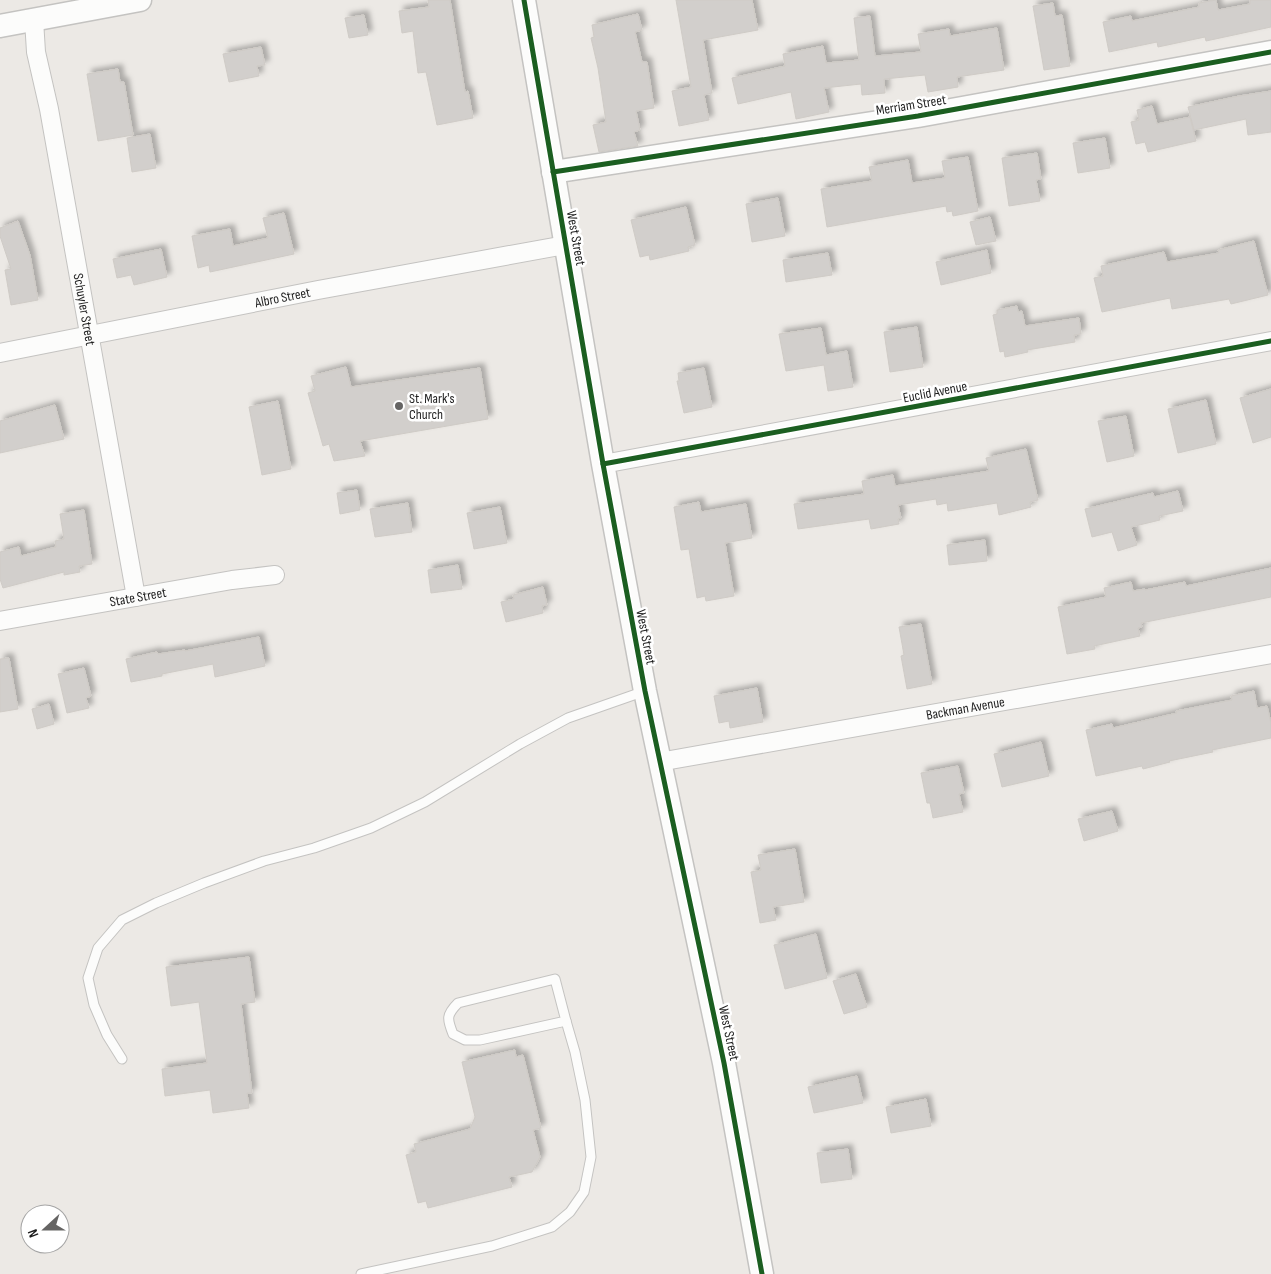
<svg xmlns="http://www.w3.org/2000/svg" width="1271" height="1274" viewBox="0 0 1271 1274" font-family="'Sofia Sans Condensed',sans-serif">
<defs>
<filter id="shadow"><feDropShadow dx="4.5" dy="-4.5" stdDeviation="2.5" flood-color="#0004"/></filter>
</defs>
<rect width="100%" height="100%" fill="#ece9e5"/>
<g fill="#d2cfcc" stroke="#cfcbc6" filter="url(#shadow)">
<polygon points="428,0 450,0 465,92 468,91 473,118 437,125 426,72 418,73 413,31 402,33 399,11 429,7"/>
<polygon points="676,0 752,0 758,30 703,40 712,93 704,95 709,120 679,126 672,91 691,87"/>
<polygon points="1216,0 1218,10 1250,4 1250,0 1271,0 1271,27 1206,41 1205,37 1158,47 1157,42 1109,52 1103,22 1131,16 1132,21 1199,7 1199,3"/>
<polygon points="1053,3 1055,16 1062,15 1070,66 1044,70 1033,6"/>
<polygon points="638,14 642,30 635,32 642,62 647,62 654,108 636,111 640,130 634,132 638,146 599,152 593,125 606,122 598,68 591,38 594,37 592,25"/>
<polygon points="364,15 368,35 349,38 345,18"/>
<polygon points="870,16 875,56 921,52 918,34 949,29 950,36 997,28 1004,70 957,77 958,87 928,92 925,75 884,79 885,93 862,95 861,84 824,88 829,112 796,119 791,92 738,104 732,78 785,66 783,54 823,46 826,63 859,60 854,18"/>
<polygon points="261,47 265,65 257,66 259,76 229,82 223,54"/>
<polygon points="118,69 120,82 124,82 133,135 98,141 87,74"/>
<polygon points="1271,91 1271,132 1248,135 1246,119 1194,130 1188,107 1239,96"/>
<polygon points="1152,106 1157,124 1190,117 1196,141 1148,152 1145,142 1136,144 1131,122 1139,120 1137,110"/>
<polygon points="150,134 156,168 132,172 127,138"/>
<polygon points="1105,138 1110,168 1078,173 1073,143"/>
<polygon points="1037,153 1041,179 1036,180 1040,201 1009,206 1002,158"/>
<polygon points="968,157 978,211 953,216 952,211 947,212 946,206 827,227 821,189 872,181 869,167 908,160 912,183 945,178 942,161"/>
<polygon points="778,198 785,236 752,242 746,204"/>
<polygon points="686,207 695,245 688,247 689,251 650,260 649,255 640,257 631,220"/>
<polygon points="284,213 294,254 210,272 209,265 198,268 192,236 230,229 233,246 268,238 263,218"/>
<polygon points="990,217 996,241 976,245 970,222"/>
<polygon points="18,221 30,255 38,300 11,305 5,270 11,269 0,236 0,228"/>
<polygon points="1254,241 1268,295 1231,304 1229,299 1172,309 1170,298 1102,312 1094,278 1103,276 1101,266 1164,252 1167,262 1219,253 1218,250"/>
<polygon points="161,249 167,277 134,285 131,275 117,278 113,259"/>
<polygon points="987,250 991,273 941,285 936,262"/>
<polygon points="828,253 832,275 786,282 783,260"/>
<polygon points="1017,306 1018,312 1022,311 1025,326 1079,318 1081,334 1074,335 1075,342 1027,350 1028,352 1005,357 1004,351 1000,352 993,315 997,314 997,310"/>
<polygon points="917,327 923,367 890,372 884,332"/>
<polygon points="821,328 826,355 847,351 853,387 828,391 824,365 786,371 779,334"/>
<polygon points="346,367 351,387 480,368 488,419 360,441 365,456 334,461 329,444 323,446 308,393 315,391 311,376"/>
<polygon points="704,368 712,407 684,413 677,381 679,381 678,373"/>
<polygon points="1271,389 1271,437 1253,443 1240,398"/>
<polygon points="1206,400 1216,444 1178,453 1168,409"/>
<polygon points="278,401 291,469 262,475 249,407"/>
<polygon points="55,405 64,439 0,453 0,421"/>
<polygon points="1126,416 1134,456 1107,462 1098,421"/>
<polygon points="1026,449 1038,500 1030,502 1031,507 999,515 997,503 948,511 947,503 937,505 936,499 898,505 901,518 898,519 899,524 871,529 869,519 798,529 794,504 864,494 862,481 893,475 895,486 989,471 986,458"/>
<polygon points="357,490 360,510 340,514 337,493"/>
<polygon points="1178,491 1183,511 1159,516 1160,520 1131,527 1137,545 1118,551 1112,532 1092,537 1085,509 1153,493 1154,497"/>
<polygon points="699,502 701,512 746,504 752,538 725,543 734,596 706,601 705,596 697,598 689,549 681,550 674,507"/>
<polygon points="408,503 412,532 375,537 370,509"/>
<polygon points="500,507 507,543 474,549 467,513"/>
<polygon points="84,510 92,564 79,566 80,572 64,575 64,572 3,588 0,579 0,552 19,547 21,556 56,547 55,541 64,539 60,514"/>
<polygon points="985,540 987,561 949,565 947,545"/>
<polygon points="458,565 462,589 431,593 428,570"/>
<polygon points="1271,568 1271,597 1141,623 1142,627 1138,628 1140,636 1094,646 1095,649 1067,654 1058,607 1106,597 1104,588 1131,582 1133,591 1145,589 1145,590 1185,582 1186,586"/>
<polygon points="543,587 547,605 542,606 543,613 506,622 501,602 514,599 513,595"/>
<polygon points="921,624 932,684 907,689 901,656 904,655 899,627"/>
<polygon points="259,637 265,666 215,677 213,664 162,674 162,676 131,682 126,659 157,652 158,654 185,650 185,651"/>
<polygon points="9,658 18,709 0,712 0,659"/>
<polygon points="84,668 91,696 86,698 89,708 67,713 58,674"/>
<polygon points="757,688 763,722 730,728 729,721 719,723 714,696"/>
<polygon points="1254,691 1257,708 1267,706 1271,723 1271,738 1212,750 1213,752 1169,761 1170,762 1143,769 1142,766 1096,776 1086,730 1112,724 1113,728 1177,713 1176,711 1232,700 1231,696"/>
<polygon points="49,704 54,724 37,729 32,709"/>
<polygon points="1041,742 1049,776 1002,787 994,754"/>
<polygon points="958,766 964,793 959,794 963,812 933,818 930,803 927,803 921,773"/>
<polygon points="1112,811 1118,831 1084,841 1078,819"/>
<polygon points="795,849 804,902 773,907 776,920 760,923 751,872 761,870 758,855"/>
<polygon points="816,934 827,978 785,989 774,945"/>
<polygon points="249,957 255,1002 241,1004 252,1093 247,1093 249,1108 213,1113 210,1090 165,1096 162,1069 207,1063 199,1002 171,1006 166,967"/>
<polygon points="856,974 867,1007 844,1014 833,981"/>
<polygon points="515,1050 516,1057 523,1055 541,1128 533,1130 540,1157 532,1172 509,1177 512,1187 428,1208 426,1201 418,1203 406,1155 416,1152 414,1144 470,1129 475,1117 462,1062"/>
<polygon points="857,1076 863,1103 814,1113 808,1087"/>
<polygon points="926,1099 931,1126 891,1133 886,1107"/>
<polygon points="848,1149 852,1179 821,1183 817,1153"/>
</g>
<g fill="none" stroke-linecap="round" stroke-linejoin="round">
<g stroke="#c4c3c1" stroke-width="11">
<g id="service">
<path d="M555,979l11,42 -86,19h-15l-12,-6c-6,-15 -7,-19 5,-31z"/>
<polyline points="122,1059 107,1035 94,1005 88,978 98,948 122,920 156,903 204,883 264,861 314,848 371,828 425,802 520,744 568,718 645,691"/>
<polyline points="361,1274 492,1246 552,1227 570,1212 584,1192 591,1157 585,1100 575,1052 566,1021"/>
</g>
</g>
<g stroke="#c4c3c1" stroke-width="20">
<g id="minor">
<path id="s1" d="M34,20l2,32 13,57 87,488"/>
<path id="s2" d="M0,353l318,-63 247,-45"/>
<polyline points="603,464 1271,341"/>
<path id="s3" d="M0,621l232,-41 43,-5"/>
<path id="s4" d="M659,762l612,-108"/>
</g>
</g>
<g stroke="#c4c3c1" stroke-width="25">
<g id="tertiary">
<polyline points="524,0 603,464 645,691 724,1063 762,1274"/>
<polyline points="0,26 140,0"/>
<polyline points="553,172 918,116 1271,52"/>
</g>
</g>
<use href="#service" stroke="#fcfcfb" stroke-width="9"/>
<use href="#minor" stroke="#fcfcfb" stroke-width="18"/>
<use href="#tertiary" stroke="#fcfcfb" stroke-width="22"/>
<g stroke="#fff" stroke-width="8">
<g id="cycleway">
<polyline points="524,0 603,464 645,691 724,1063 762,1274"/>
<polyline points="553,172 918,116 1271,52"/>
<polyline points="603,464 1271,341"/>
</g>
</g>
<use href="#cycleway" stroke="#1b5e20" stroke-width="5"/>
</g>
<circle fill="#656463" stroke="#fff" stroke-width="2" cx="399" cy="406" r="5"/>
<g text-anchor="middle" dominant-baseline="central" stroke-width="5" stroke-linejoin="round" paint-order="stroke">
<g font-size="14" fill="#1d1d1d" stroke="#fff">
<text transform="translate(911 105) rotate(-9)">Merriam Street</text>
<text transform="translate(576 238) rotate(80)">West Street</text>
<text stroke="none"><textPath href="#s2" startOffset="288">Albro Street</textPath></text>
<text stroke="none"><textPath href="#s1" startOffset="294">Schuyler Street</textPath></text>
<text transform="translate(935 392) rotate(-11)">Euclid Avenue</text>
<text stroke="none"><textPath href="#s3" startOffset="140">State Street</textPath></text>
<text transform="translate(646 637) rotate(79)">West Street</text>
<text stroke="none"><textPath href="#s4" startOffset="311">Backman Avenue</textPath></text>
<text transform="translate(729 1033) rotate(78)">West Street</text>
</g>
<g font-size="14" fill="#1d1d1d" stroke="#fff" text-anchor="start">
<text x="409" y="398">St. Mark's<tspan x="409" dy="16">Church</tspan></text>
</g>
</g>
<g transform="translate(45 1229) rotate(249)"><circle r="24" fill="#ffffff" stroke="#a5a5a5"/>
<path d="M0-4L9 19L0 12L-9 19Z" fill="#656463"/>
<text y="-8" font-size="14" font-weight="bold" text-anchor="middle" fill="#1d1d1d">N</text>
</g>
</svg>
